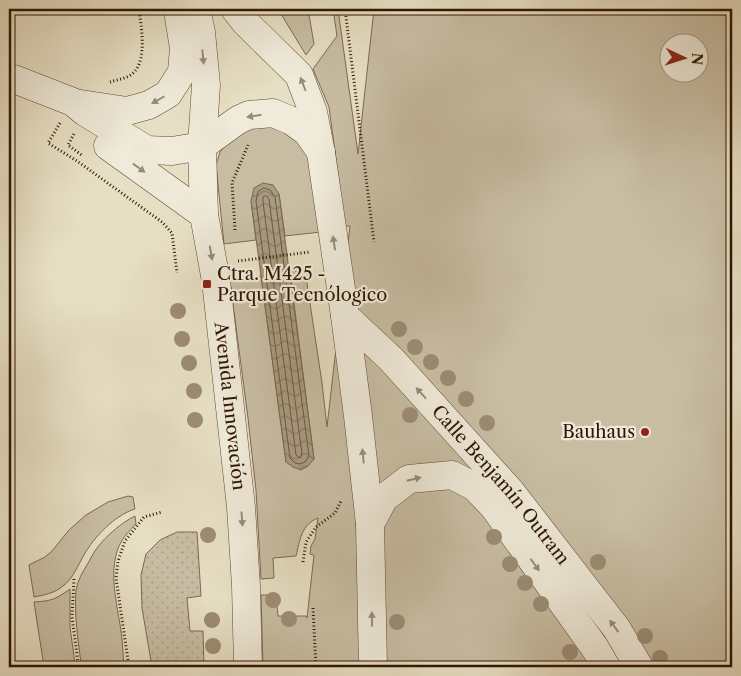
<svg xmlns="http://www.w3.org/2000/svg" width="741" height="676" viewBox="0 0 741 676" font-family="'Libre Caslon Text',serif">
<defs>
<pattern id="garden-dots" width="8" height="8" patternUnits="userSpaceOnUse" patternTransform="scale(1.25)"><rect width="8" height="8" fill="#c8bda3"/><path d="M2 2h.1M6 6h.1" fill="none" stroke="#aca28b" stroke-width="1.8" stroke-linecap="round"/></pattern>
<pattern id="water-waves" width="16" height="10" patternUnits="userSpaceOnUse" patternTransform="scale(1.25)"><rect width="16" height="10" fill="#a99b81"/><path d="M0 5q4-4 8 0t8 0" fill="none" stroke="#8a7d67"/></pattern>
</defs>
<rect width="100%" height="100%" fill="#e7dfc4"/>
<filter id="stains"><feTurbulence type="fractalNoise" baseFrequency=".004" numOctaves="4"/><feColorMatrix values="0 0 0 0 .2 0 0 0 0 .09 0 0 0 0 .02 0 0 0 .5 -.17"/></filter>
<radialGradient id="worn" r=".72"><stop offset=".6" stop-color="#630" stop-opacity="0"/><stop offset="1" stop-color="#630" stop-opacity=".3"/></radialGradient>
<g fill="#c8bda3" stroke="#7c6a52" fill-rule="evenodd">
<polygon points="278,9 308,9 314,44 306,55"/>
<path d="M333,9h5l20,145 16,-145h353l5,1v657h-469l-2,-72h15l2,21h28l1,2 7,-63 -4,-1 1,-8 4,-7 3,-21c-17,7 -18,22 -22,38l-23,2 1,20 -13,1 -5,-89 -8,-72 -18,-137 31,-5 25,186 28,-3 -24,-187 15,-2 17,113 5,44 23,-201h-5l-16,-119 -16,-38 24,-33zM668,42h30v30h-30z"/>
<polygon points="265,126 281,130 296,139 309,155 321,232 285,236 279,194 251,201 256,240 224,244 216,165 220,152 229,141 251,127"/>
<path d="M128,496l5,1 2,12c-20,6 -41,28 -51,46 -6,10 -11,24 -21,31 -8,7 -19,9 -29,11l-5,-32 16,-8 7,-6 17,-21 17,-15 22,-13z"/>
<path d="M135,516l1,8c-6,6 -13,13 -17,22 -12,28 0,64 3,93 1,9 1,19 2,28h-80l-10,-65c18,-1 22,-3 36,-13v38l5,37 6,-1c-3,-24 -7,-48 -5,-73 2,-10 6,-17 11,-25 3,-5 6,-12 10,-17 9,-12 24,-25 38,-32z"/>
</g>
<polygon fill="url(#garden-dots)" stroke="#7c6a52" points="177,532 197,532 201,596 187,598 190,631 203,631 204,667 152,667 142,608 141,575 146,554 160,540"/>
<polygon fill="url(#water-waves)" stroke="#79664d" points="263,183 273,185 279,194 314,459 308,466 301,470 293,467 286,462 251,201 254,188"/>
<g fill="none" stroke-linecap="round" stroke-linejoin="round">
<g stroke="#6c5840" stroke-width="1">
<polygon points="264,188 270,190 275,197 309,456 305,462 300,464 295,463 290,458 256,201 258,192"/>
<polygon points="265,196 267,196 269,199 302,454 300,458 296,455 263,202 263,197"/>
</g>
<g stroke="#5e4831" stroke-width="29">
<g id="minor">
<path id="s1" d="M196,9l5,23 5,53 -4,61 2,69 12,66 25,226 5,79 2,81"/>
<polyline points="235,9 246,23 299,75 313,112 321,153 345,316 358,416 370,524 373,667"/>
<polyline points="14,79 73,102 85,112 147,150 172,151 202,146 238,120 249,115 273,113 292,121 307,132 321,152"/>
<polyline points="81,104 127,111 149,105 168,94 182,72 184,48 179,18"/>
<polyline points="108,146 204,215"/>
<path id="s2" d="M345,316l46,43 120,133 106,137 22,38"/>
<polyline points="370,524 384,498 409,479 452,475 475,487 494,507 595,648 606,667"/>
</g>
</g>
<g stroke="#301600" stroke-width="3" stroke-dasharray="1 2.5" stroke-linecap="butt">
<polyline points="345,9 374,242"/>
<path d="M110,82c6,-2 13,-3 19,-6 20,-11 12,-49 10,-67"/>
<polyline points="60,123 48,143 77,161 162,222 172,233 177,273"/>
<polyline points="74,134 68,145 83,156"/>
<polyline points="235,230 232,183 248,145"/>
<polyline points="238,261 310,252 310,253"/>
<polyline points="303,562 306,542 316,527 335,513 341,501"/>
<polyline points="74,579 72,617 78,662"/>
<polyline points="313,608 316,667"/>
<polyline points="129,667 116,578 118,561 125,541 144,517 162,512"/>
</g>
<use href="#minor" stroke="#efead9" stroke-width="28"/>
</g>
<g fill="#9c8c73">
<circle cx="178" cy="311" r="8"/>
<circle cx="399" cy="329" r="8"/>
<circle cx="182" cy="339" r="8"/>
<circle cx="415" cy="347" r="8"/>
<circle cx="431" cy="362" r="8"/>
<circle cx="189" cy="363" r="8"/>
<circle cx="448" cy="378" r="8"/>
<circle cx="194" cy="391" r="8"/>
<circle cx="466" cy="399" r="8"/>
<circle cx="410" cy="415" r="8"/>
<circle cx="195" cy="420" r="8"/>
<circle cx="487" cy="423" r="8"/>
<circle cx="208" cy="535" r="8"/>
<circle cx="494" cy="537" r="8"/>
<circle cx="598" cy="562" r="8"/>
<circle cx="510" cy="564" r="8"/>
<circle cx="525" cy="583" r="8"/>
<circle cx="273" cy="600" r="8"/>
<circle cx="541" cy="604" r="8"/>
<circle cx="289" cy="619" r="8"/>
<circle cx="212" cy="620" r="8"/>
<circle cx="397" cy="622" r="8"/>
<circle cx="645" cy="636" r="8"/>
<circle cx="213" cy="646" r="8"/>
<circle cx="570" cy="652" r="8"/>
<circle cx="660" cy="658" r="8"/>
</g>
<defs><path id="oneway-solid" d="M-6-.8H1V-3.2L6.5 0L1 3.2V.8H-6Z" transform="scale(1.25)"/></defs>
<g fill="#998b77">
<use href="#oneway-solid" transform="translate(203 57) rotate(85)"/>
<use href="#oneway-solid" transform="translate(303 84) rotate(-111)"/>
<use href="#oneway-solid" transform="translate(158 100) rotate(150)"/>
<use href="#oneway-solid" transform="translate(254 116) rotate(171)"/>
<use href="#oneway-solid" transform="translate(139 168) rotate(36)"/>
<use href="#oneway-solid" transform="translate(334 243) rotate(-98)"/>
<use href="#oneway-solid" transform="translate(211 253) rotate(80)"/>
<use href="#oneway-solid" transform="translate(421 393) rotate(-132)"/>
<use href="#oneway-solid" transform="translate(363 456) rotate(-96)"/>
<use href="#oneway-solid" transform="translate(414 479) rotate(-13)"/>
<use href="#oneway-solid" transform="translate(242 519) rotate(86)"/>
<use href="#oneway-solid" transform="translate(535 565) rotate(54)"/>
<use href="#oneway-solid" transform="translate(372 619) rotate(-91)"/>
<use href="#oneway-solid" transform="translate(614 626) rotate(-126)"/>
</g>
<g fill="#8f2418" stroke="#efead9" stroke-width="2">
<rect x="202" y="279" width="10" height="10" rx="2.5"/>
<circle cx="645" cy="432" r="5"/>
</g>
<g text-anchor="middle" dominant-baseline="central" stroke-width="4.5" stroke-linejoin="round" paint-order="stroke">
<g font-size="18" fill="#301600" stroke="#efead9" text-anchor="start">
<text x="217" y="274">Ctra. M425 -<tspan x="217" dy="21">Parque Tecnólogico</tspan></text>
<text x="635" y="432" text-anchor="end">Bauhaus</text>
</g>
<g font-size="18" fill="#301600" stroke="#efead9">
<text stroke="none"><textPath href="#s1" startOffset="400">Avenida Innovación</textPath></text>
<text stroke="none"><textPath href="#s2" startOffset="230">Calle Benjamín Outram</textPath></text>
</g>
</g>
<rect width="741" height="676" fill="none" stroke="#e7dfc4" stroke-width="30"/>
<rect x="10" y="10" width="721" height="656" fill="none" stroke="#301600" stroke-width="2.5"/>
<rect x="15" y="15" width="711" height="646" fill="none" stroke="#301600"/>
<g transform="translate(684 58) rotate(94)"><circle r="24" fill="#efead9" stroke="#a39582"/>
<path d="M0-4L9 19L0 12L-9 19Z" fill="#8f2418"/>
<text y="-8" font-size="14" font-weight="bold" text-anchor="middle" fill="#301600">N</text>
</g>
<rect width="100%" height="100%" filter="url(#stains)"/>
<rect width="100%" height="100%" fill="url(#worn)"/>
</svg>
